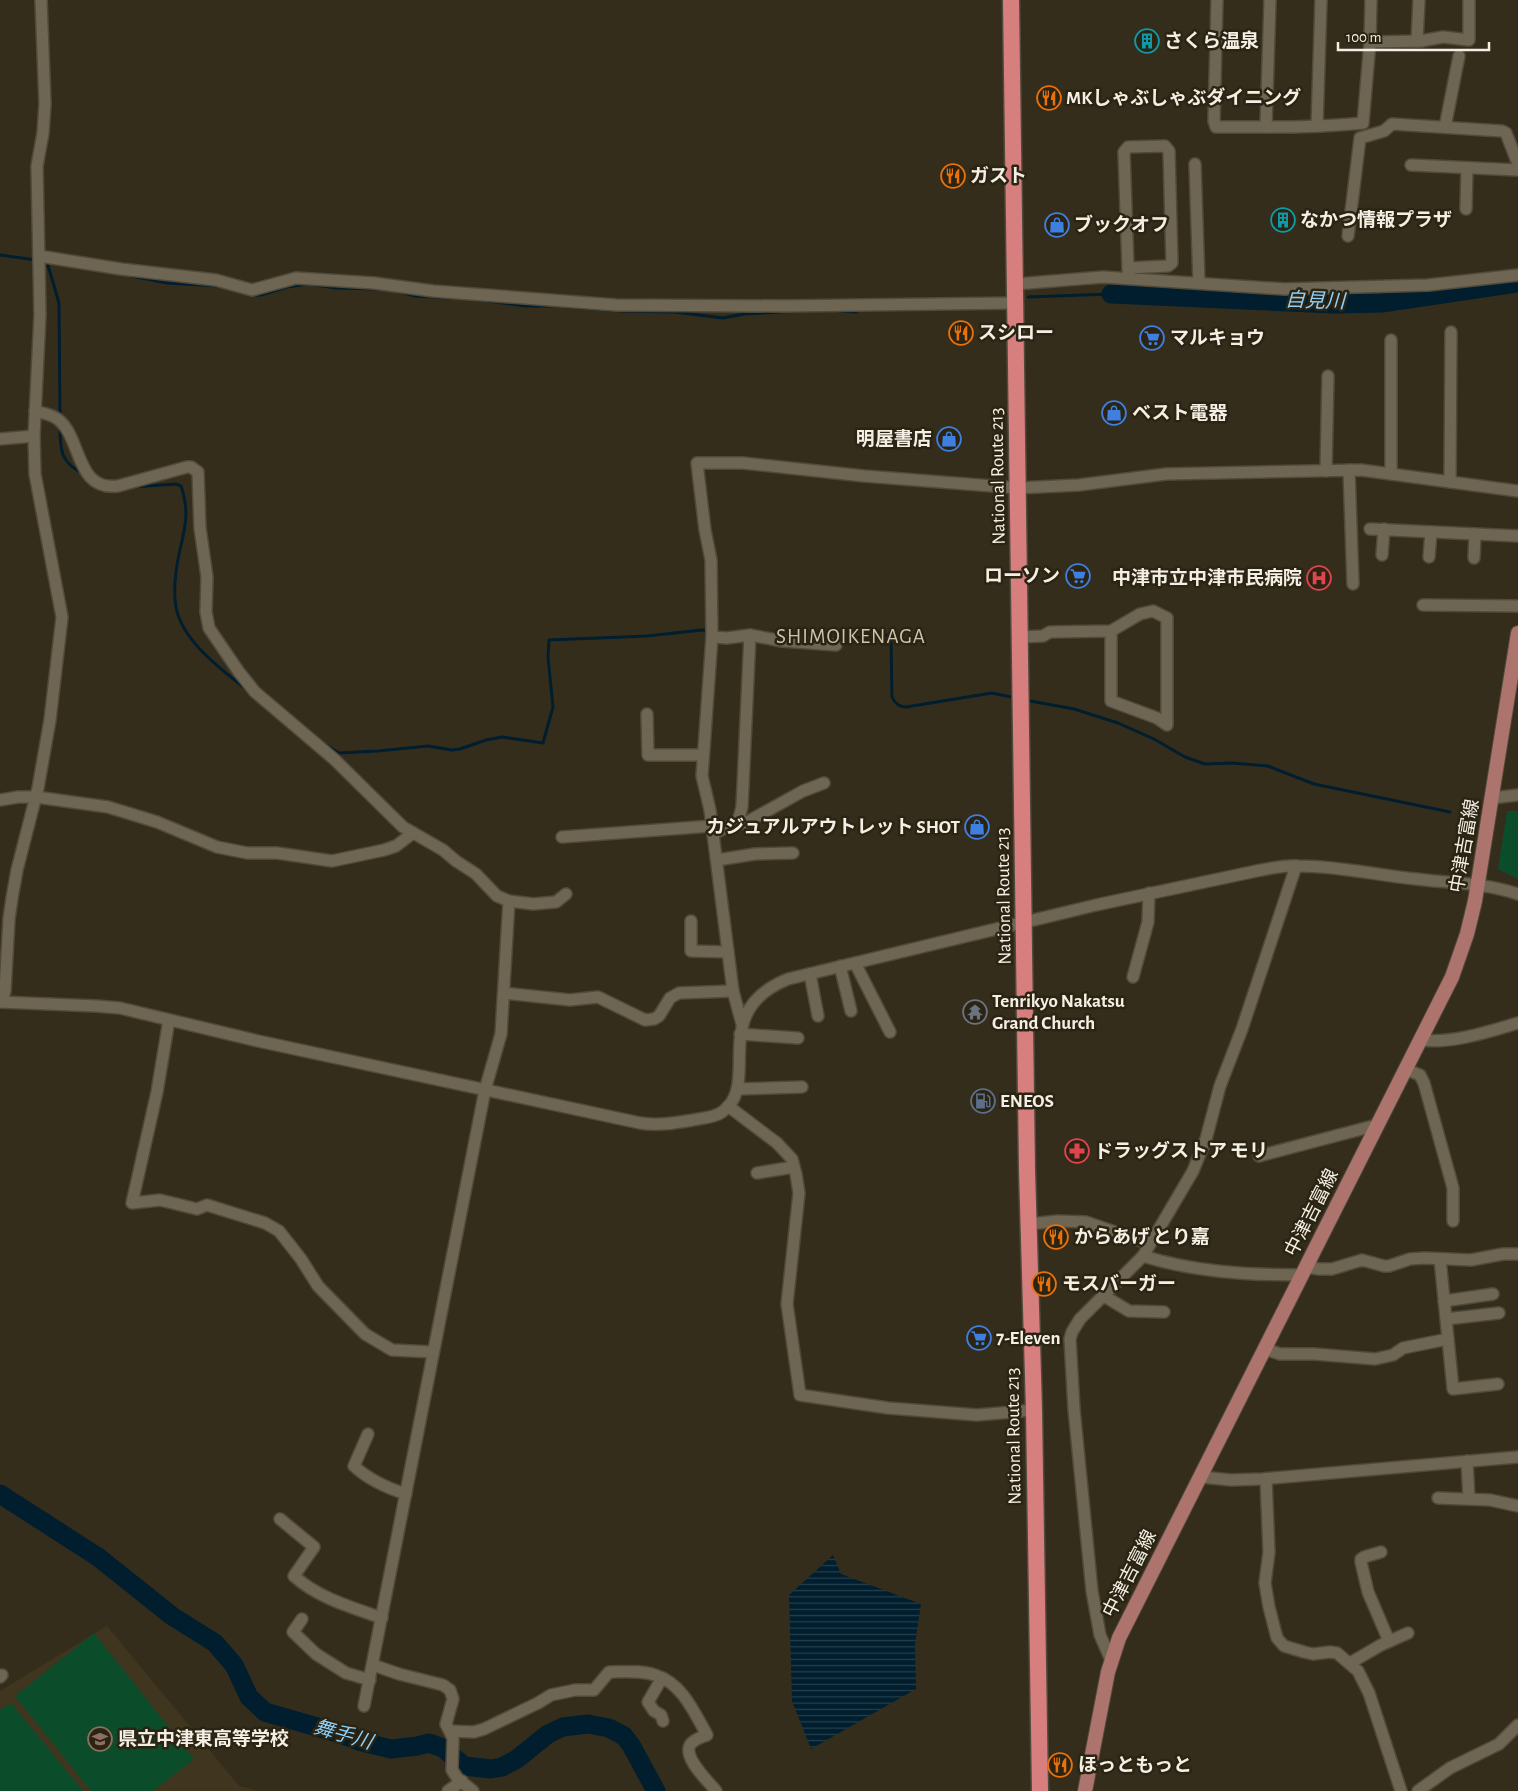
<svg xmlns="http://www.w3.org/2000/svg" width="1518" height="1791" viewBox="0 0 1518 1791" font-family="'Alegreya Sans','Noto Sans JP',sans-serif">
<defs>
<pattern id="water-rules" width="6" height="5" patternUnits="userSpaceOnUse" patternTransform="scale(1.25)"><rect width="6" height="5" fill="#001e2e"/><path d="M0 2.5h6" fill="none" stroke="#263f4c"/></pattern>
</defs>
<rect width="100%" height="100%" fill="#352d1c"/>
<polygon fill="#40361f" points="107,1626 239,1786 259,1791 0,1791 0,1691"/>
<g fill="#0b4c2a">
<polygon points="1507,811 1518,811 1518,879 1498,869"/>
<polygon points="94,1633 194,1759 153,1791 91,1791 15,1696"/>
<polygon points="11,1703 83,1791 0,1791 0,1710"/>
</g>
<polygon fill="url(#water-rules)" points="833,1555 841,1574 921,1604 915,1644 916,1689 811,1749 792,1701 789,1595"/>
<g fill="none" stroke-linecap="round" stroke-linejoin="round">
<g stroke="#001e2e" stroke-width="3">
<polyline points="0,255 36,260"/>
<polyline points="47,262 59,303 60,417"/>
<polyline points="131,276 167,283 219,286"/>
<polyline points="400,292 415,296 450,298"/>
<polyline points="254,295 261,295 287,287 309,284 336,288 381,289"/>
<polyline points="1028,297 1111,294"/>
<polyline points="481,300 526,306 560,306"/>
<polyline points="566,307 623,311 675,312 723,318 744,314 799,311"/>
<polyline points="840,311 856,312 860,309"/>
<path d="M60,428c0,23 1,35 24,46"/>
<path d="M132,487l44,-3 5,2c9,27 4,42 -2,68 -3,15 -6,37 -3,53 6,34 46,63 71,83"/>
<path d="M796,636l45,3 46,-4 4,6 1,56c3,7 7,10 14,10l86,-14 24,5"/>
<polyline points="1025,700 1074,709 1118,723 1154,739 1185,757 1205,764 1232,763 1268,766 1314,784 1450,812"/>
<polyline points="326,745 339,753 378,751 428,746 452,750 460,749 486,740 502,737 543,743 553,707 548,657 549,640 647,636 702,630 710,631"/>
</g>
<g stroke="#001e2e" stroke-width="19">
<polyline points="1111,294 1334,304 1382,303 1518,283"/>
<polyline points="0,1494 98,1557 172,1616 215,1643 234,1665 249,1697 265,1712 341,1734 362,1742 391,1749 417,1746 429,1743 443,1748 464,1766 491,1769 502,1767 517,1759 548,1734 563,1727 588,1724 609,1728 624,1736 631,1745 656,1791"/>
</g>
<g stroke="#504a3b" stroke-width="14">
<g id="minor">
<path d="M1217,0l-3,121 2,6c49,0 98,1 147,-4l7,-81 1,-42"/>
<polyline points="1417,41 1419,0"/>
<polyline points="1370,42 1421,41 1443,37 1469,40 1469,0"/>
<polyline points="1317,126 1321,0"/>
<polyline points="1266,127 1270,0"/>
<polyline points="1445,127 1459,56"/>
<polyline points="1195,164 1199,283"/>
<polyline points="1411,165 1517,170 1518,164"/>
<polyline points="1466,209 1467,168"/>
<polyline points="1348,236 1360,138 1384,131 1392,124 1502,131 1506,133 1518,164"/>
<polyline points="39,256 121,269 216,280 252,290 296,278 374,283 433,291 616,305 784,306 1016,303"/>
<polyline points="1128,268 1168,266 1172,263 1169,151 1165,146 1128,147 1124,152 1128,268 1129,278"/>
<polyline points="1015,284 1103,277 1285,289 1428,285 1518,275"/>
<polyline points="1391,340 1391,474"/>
<path d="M35,411c8,2 19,4 25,10 22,20 16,70 58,65l69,-19h4l7,5 2,56 7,49 -1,35 3,16 30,44 16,20 79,67 69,68 40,23 13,11 20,13 21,22 12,5 24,3 23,-2 10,-8"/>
<polyline points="0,439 34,436"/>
<polyline points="1349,470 1353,584"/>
<polyline points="1326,471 1328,376"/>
<polyline points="1450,482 1451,332"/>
<polyline points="1370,529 1518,536"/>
<polyline points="1382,555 1384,529"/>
<polyline points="1429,557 1431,532"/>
<polyline points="1474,558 1475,534"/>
<polyline points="1423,605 1518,606"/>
<polyline points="750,635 782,641 836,645"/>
<polyline points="712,637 727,638 750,635 742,807 737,825"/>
<polyline points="1021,637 1043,636 1050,632 1111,631 1140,614 1153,611 1167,618 1167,725 1157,718 1111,701 1111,631"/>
<polyline points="647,714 648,755 703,755"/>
<polyline points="1492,798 1518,795"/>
<polyline points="0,800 18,797 36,797 108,807 157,822 217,847 247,853 277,853 332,861 384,850 396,846 413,833"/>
<polyline points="713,834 727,827 747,822 803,791 824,783"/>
<polyline points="562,837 712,826"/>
<polyline points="717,860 755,854 793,853"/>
<polyline points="691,921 691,951 728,952"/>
<polyline points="855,963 890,1032"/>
<polyline points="840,966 851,1011"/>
<polyline points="810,974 818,1016"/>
<polyline points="1133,977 1148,922 1149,893"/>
<polyline points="504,993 570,1000 598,997 645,1020 654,1019 659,1016 670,998 679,993 733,991"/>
<path d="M0,1002l96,4 24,2 138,33 382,82c18,3 35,0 53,-3 9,-2 21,-2 29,-8 41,-28 -16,-100 66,-133l308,-74 165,-35c12,-2 25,-5 38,-4 39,0 78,9 117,13 34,4 69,4 102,15"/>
<polyline points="2,1002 5,991 9,919 12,898 17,870 38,788 50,720 62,617 35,474 34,436 40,315 37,166 43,133 45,104 41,0"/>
<polyline points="169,1020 157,1092 132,1203 160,1200 197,1209 207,1205 265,1223 279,1231 301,1259 318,1286 365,1334 392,1350 433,1352"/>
<polyline points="742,1024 733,991 710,810 702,776 712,637 711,560 705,530 697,463 743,463 864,476 1018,488 1079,485 1166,474 1361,470 1518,491"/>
<polyline points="740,1034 798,1038"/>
<path d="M1420,1040c32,4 67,-8 98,-17"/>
<polyline points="1405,1069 1420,1075 1424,1083 1453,1188 1453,1221"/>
<polyline points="737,1089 802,1087"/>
<polyline points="728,1106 777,1143 792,1159 796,1174 799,1193 787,1304 800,1395 888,1408 977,1415 1034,1410"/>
<polyline points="1259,1156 1377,1125"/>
<polyline points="757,1173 794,1167"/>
<polyline points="1029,1224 1058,1221 1086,1222 1150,1244"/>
<path d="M1143,1256c51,16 106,19 159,19"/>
<polyline points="1440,1259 1453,1389 1498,1384"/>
<polyline points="1306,1267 1319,1269 1332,1269 1362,1260 1384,1266 1389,1266 1410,1259 1425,1258 1471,1260 1503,1254 1518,1254"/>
<polyline points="1104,1296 1129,1311 1164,1312"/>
<polyline points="1444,1301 1493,1294"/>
<polyline points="1446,1319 1499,1313"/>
<polyline points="1265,1349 1280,1354 1314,1354 1375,1359 1393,1355 1403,1348 1448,1339"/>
<path d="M368,1434l-14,32c15,14 33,22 52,28"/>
<polyline points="1467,1461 1469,1499"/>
<polyline points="1201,1477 1231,1480 1262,1479 1518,1457"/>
<polyline points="1266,1479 1269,1552 1265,1583 1269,1607 1277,1638 1284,1646 1304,1652 1313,1654 1330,1652 1337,1653 1358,1671 1369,1693 1401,1791"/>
<polyline points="1438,1498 1490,1500 1518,1506"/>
<path d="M280,1519l34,28 -20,29c24,22 57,31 88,42"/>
<polyline points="1381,1552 1364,1557 1361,1559 1361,1562 1368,1592 1389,1641"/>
<polyline points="302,1619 293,1632 316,1654 346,1673 370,1680"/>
<polyline points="1111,1660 1100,1635 1092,1591 1074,1409 1070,1339 1072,1332 1080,1319 1143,1256 1193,1171 1206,1139 1220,1086 1242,1029 1296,866"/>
<polyline points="1350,1663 1381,1645 1408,1633"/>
<polyline points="373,1665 399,1674 443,1685 450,1690 453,1699 446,1724 453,1738 452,1770 458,1779 473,1791"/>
<polyline points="0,1677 2,1675"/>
<polyline points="662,1678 648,1702 654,1711 661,1715 663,1721"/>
<polyline points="364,1706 485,1090 501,1034 509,901"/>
<path d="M450,1731l24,1 10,-3 54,-26 13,-8 24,-5h19l15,-18c14,0 32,-2 46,3 27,8 39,37 52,60 -6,2 -14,5 -17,10 -7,13 18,36 26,46"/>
<polyline points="448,1791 462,1781"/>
<polyline points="1418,1791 1450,1768 1499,1744 1518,1725"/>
</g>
</g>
<g stroke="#504a3b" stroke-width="16">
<polyline id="major" points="1085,1791 1108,1672 1119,1638 1452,977 1467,934 1475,901 1518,633"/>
</g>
<g stroke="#504a3b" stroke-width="19">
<polyline id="highway" points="1011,0 1027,1170 1034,1410 1040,1791"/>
</g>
<use href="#minor" stroke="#6e6653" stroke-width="11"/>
<use href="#major" stroke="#ad746d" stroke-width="14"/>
<use href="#highway" stroke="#d77e7f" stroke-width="16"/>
</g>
<defs>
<g id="building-ring" transform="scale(1.25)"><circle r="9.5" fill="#2b2413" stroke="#0f9aa8" stroke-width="1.5"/><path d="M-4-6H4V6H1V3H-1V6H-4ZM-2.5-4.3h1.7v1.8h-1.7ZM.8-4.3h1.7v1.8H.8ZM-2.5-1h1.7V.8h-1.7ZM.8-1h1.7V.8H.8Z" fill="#0f9aa8"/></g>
<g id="restaurant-ring" transform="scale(1.25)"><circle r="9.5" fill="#2b2413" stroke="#e8710a" stroke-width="1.5"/><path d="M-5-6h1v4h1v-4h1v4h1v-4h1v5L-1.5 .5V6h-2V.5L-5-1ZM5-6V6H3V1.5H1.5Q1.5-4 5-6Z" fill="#e8710a"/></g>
<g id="shop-ring" transform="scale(1.25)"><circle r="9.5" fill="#2b2413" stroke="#3f7fe0" stroke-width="1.5"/><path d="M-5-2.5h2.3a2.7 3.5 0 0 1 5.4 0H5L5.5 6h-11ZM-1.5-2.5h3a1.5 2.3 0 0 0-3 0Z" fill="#3f7fe0"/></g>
<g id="supermarket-ring" transform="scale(1.25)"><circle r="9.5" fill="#2b2413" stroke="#3f7fe0" stroke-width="1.5"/><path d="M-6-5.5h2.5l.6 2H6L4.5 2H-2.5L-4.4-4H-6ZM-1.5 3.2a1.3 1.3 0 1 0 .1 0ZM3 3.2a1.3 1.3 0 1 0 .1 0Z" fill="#3f7fe0"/></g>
<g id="hospital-ring" transform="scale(1.25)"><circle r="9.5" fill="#2b2413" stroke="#e0444e" stroke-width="1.5"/><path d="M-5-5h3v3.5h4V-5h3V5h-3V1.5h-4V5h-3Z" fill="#e0444e"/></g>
<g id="temple-ring" transform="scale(1.25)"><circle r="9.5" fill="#2b2413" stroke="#6b7280" stroke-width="1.5"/><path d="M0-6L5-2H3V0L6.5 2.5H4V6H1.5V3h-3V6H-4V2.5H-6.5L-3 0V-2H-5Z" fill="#6b7280"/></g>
<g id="fuel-ring" transform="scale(1.25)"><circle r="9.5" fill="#2b2413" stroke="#5c6f8a" stroke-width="1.5"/><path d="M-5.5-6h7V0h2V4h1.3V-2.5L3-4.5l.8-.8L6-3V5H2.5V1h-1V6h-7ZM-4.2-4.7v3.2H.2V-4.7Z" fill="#5c6f8a"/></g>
<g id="pharmacy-ring" transform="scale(1.25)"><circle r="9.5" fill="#2b2413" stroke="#e0444e" stroke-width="1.5"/><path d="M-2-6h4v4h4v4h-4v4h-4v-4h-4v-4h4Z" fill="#e0444e"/></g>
<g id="school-ring" transform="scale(1.25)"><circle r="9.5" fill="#2b2413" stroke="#8d6e63" stroke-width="1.5"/><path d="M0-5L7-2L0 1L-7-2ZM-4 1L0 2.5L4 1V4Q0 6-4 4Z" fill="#8d6e63"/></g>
</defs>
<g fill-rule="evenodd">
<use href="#building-ring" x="1147" y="41"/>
<use href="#restaurant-ring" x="1049" y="98"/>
<use href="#restaurant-ring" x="953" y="176"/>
<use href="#building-ring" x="1283" y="220"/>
<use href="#shop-ring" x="1057" y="225"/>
<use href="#restaurant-ring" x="961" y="333"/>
<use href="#supermarket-ring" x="1152" y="338"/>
<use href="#shop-ring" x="1114" y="413"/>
<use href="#shop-ring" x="949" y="439"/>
<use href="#supermarket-ring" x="1078" y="576"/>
<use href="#hospital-ring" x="1319" y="578"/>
<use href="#shop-ring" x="977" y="827"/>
<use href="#temple-ring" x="975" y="1012"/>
<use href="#fuel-ring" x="983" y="1101"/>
<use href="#pharmacy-ring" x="1077" y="1151"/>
<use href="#restaurant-ring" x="1056" y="1237"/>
<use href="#restaurant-ring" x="1044" y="1284"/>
<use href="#supermarket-ring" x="979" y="1338"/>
<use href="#school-ring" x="100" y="1739"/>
<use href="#restaurant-ring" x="1060" y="1765"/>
</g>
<g text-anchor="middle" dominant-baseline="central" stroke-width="5" stroke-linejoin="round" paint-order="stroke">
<g font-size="19" font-weight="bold" fill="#f4efe4" stroke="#2b2413" text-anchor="start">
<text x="1164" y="41">さくら温泉</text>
<text x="1066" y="98">MKしゃぶしゃぶダイニング</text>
<text x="970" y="176">ガスト</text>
<text x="1300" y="220">なかつ情報プラザ</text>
<text x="1074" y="225">ブックオフ</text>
<text x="978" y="333">スシロー</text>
<text x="1170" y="338">マルキョウ</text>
<text x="1132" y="413">ベスト電器</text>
<text x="932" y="439" text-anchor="end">明屋書店</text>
<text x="1060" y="576" text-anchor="end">ローソン</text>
<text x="1302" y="578" text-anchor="end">中津市立中津市民病院</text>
<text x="960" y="827" text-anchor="end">カジュアルアウトレット SHOT</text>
<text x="992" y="1001">Tenrikyo Nakatsu<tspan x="992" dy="22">Grand Church</tspan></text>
<text x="1000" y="1101">ENEOS</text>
<text x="1094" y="1151">ドラッグストア モリ</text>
<text x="1074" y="1237">からあげ とり嘉</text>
<text x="1062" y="1284">モスバーガー</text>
<text x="996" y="1338">7-Eleven</text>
<text x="118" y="1739">県立中津東高等学校</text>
<text x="1078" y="1765">ほっともっと</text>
</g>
<g font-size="19" fill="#f4efe4" stroke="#2b2413">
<text transform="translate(998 476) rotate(-91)">National Route 213</text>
<text transform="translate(1465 846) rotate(-80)">中津吉富線</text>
<text transform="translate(1004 896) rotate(-91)">National Route 213</text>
<text transform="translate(1312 1213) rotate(-63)">中津吉富線</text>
<text transform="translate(1014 1436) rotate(-91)">National Route 213</text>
<text transform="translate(1130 1574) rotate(-63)">中津吉富線</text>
</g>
<g font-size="20" font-style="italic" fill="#8cd1fb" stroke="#2b2413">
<text transform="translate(1315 301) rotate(2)">自見川</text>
<text transform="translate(343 1735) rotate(16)">舞手川</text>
</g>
<g font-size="21" letter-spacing="1" fill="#cdc4af" stroke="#2b2413">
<text x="851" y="636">SHIMOIKENAGA</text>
</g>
</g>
<path d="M1338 42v8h151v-8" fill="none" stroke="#f4efe4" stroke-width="2.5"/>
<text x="1346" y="42" font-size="15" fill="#f4efe4" stroke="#2b2413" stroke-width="4" paint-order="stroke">100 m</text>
</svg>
